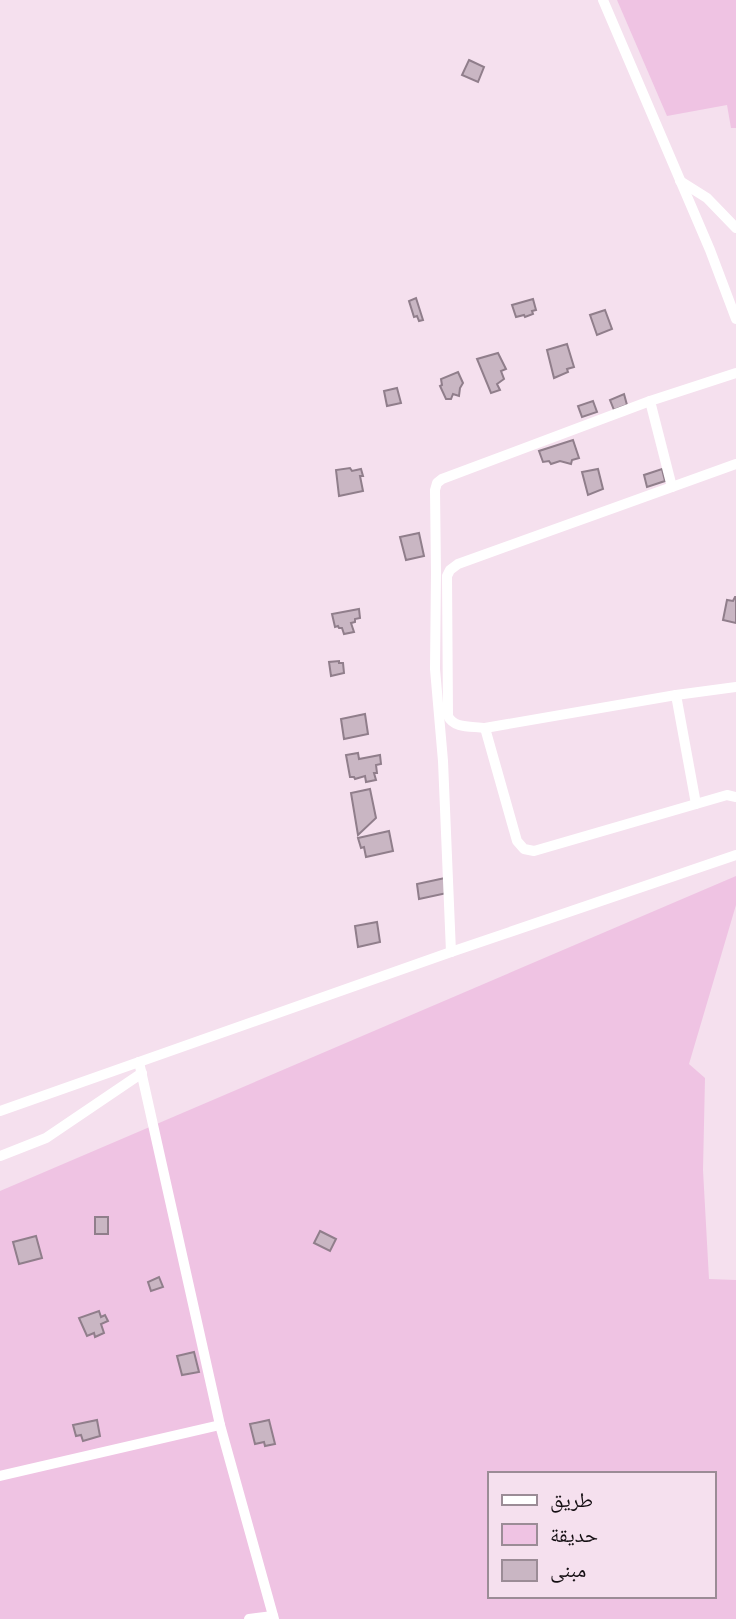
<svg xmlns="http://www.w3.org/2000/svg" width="736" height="1619" viewBox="0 0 736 1619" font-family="'DM Sans','Noto Naskh Arabic',sans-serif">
<rect width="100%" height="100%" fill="#f5e0ee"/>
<g fill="#efc3e3" fill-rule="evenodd">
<polygon points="617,0 736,0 736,128 731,128 727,105 667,116"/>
<path d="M736,876v29l-47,159 16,14 -2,92 6,109 27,1v339h-736v-428zM489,1474h224v122h-224z"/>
</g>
<g fill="#c9b6c3" stroke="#907e8b" stroke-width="2">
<polygon points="469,60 484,67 478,82 462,75"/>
<polygon points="416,298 423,320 419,321 417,316 414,317 409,301"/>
<polygon points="533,299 536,310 532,311 533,314 525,317 524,315 516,317 512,305"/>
<polygon points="605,310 612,329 597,335 590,315"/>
<polygon points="567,344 574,367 567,369 568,372 554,378 547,350"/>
<polygon points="498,353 506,369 501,371 504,379 497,384 500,390 491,393 477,359"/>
<polygon points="458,372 463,383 460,388 459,396 453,394 451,399 446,399 440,386 442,385 441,379"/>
<polygon points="397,388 401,403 387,406 384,391"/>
<polygon points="624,394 627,405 614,410 610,400"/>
<polygon points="593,401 597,412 582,417 578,406"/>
<polygon points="573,440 579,458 572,460 571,464 560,461 551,464 549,461 543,462 539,451"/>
<polygon points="350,468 352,471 361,469 363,476 360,476 363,491 339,496 336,470"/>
<polygon points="598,469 603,489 588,495 582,472"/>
<polygon points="662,469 665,481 647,487 644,475"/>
<polygon points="419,533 424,556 406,560 400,537"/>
<polygon points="735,597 736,597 736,623 723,620 727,600 733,601"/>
<polygon points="359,609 360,618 355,619 355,622 351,623 354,632 344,634 342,628 339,628 338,626 335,627 332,614"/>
<polygon points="339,661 339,663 343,663 344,673 331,676 329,662"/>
<polygon points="365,714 368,734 344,739 341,719"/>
<polygon points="358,753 359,759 380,755 381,764 376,765 377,773 374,773 376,780 366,782 365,776 355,779 354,777 350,777 346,755"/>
<polygon points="370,789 376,818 358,835 351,793"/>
<polygon points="389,831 393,851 366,857 364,847 361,848 358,838"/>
<polygon points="445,878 447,893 419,899 417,884"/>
<polygon points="377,922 380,942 358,947 355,926"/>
<rect x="95" y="1217" width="13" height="17"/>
<polygon points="320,1231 336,1239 330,1251 314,1243"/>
<polygon points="36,1236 42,1258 19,1264 13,1242"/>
<polygon points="159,1277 163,1287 151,1291 148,1282"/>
<polygon points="99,1311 101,1317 105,1315 108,1321 101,1324 104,1333 95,1337 94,1333 87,1336 79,1318"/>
<polygon points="194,1352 199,1372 182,1375 177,1356"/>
<polygon points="97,1420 100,1436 83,1441 81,1435 76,1436 73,1425"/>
<polygon points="269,1420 275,1444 265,1446 264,1442 255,1444 250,1424"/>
</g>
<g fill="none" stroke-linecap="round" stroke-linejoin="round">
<g stroke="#fff" stroke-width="10">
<polyline points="603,0 710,250 736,319"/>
<polyline points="680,181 707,198 736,228"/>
<polyline points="650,401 672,487"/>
<path d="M736,464l-278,100 -8,6 -3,6 1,140c6,13 24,10 37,12l191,-33 60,-8"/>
<polyline points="676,695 696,804"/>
<polyline points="485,728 517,841 524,849 534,851 727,795 736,797"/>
<polyline points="451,952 443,761 435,669 436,573 435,490 437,483 442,479 650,401 736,373"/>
<polyline points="139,1062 220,1425 274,1619"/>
<polyline points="0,1111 451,952 736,855"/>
<polyline points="0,1156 46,1138 142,1073"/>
<polyline points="0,1476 220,1425"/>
<polyline points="249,1619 273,1616"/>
</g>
</g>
<rect x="488" y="1472" width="228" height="126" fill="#f5e0ee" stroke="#9b8c96" stroke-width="2"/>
<rect x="502" y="1495" width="35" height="10" fill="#ffffff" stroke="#9b8c96" stroke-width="2"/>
<text x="550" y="1507" font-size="21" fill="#140e12">طريق</text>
<rect x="502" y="1524" width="35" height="21" fill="#efc3e3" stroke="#9b8c96" stroke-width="2"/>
<text x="550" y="1542" font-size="21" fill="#140e12">حديقة</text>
<rect x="502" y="1560" width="35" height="21" fill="#c9b6c3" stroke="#9b8c96" stroke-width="2"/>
<text x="550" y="1577" font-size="21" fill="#140e12">مبنى</text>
</svg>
